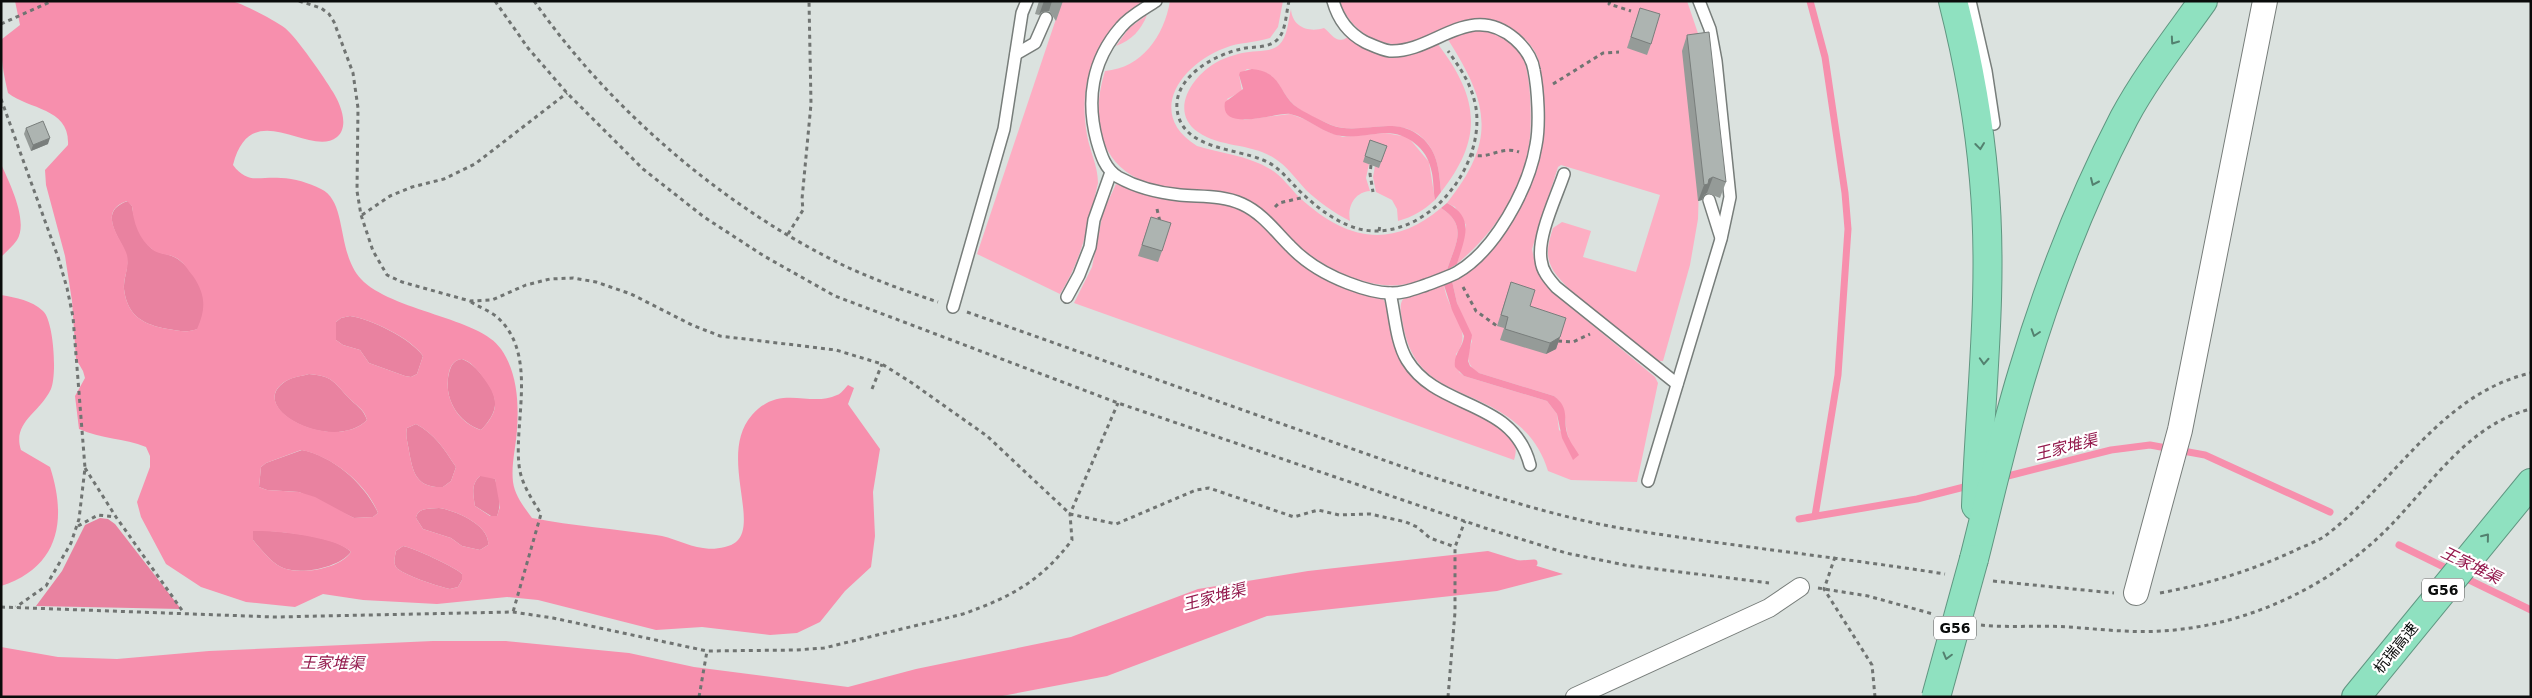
<svg xmlns="http://www.w3.org/2000/svg" width="2532" height="698" viewBox="0 0 2532 698" font-family="'DejaVu Sans','Noto Sans SC',sans-serif">
<rect width="100%" height="100%" fill="#dbe2df"/>
<g fill="#fdaec3">
<path d="M1062,1h82c-46,33 -67,78 -57,134 3,17 11,31 11,48 -9,39 -16,77 -38,111l-83,-40z"/>
<path d="M1170,1h113l-5,26 -8,11c-15,5 -31,4 -45,10 -44,16 -80,66 -28,98 23,7 52,10 73,23 12,7 20,19 30,29 46,42 91,52 141,10 28,18 14,36 6,62 -15,6 -31,14 -47,15 -37,4 -84,-21 -109,-46 -15,-14 -27,-31 -46,-40 -23,-11 -48,-8 -74,-11 -66,-8 -84,-59 -66,-117 37,-3 59,-35 65,-70z"/>
<path d="M1339,1h348l16,47 -5,171 -8,46 -27,96h-4c-24,-19 -99,-72 -108,-95 -6,-13 -2,-25 2,-38l9,-6 29,9 -8,26 53,15 24,-77 -99,-30 -3,2 -26,82c3,16 7,28 18,41l105,87 3,6 -21,99 -66,-2 -23,-9c-7,-23 -20,-40 -40,-54 -44,-31 -93,-26 -105,-92 -1,-8 -5,-18 0,-26l41,-14c3,27 31,45 12,69l3,18 5,4 83,25 10,13 2,16 10,8c-6,-14 0,-31 -15,-42l-75,-23c-14,-8 -12,-18 -7,-32l-15,-38 -5,-22c26,-12 59,-55 72,-81 18,-38 19,-66 18,-107 -1,-13 0,-29 -7,-41 -6,-11 -16,-19 -27,-25 -10,-5 -21,-9 -33,-8 -27,2 -57,28 -83,25 -25,-3 -44,-20 -53,-43z"/>
<path d="M1291,9c1,18 18,24 33,19 8,6 12,17 24,9 32,27 54,19 89,6 41,53 48,94 4,149 -2,-22 -3,-43 -23,-58 -27,-18 -61,3 -89,-10 -11,-5 -29,-12 -37,-21 -17,-19 -13,-32 -45,-34l-8,6 3,16 -15,8 17,21 46,-6 14,5 24,13 15,5 42,-4 23,4 21,25 6,38c-11,10 -22,17 -37,21l-1,-12 -5,-9 -16,-8 -3,-15 2,-11 -6,-2 -3,14 4,13c-15,1 -23,15 -20,30 -16,-8 -31,-19 -44,-31 -10,-11 -19,-24 -32,-32 -23,-15 -53,-10 -76,-26 -30,-21 -5,-57 19,-70 7,-4 17,-7 25,-9 11,-3 28,0 37,-8 9,-8 9,-25 12,-36z"/>
<path d="M1147,15c-6,15 -15,25 -31,31l13,-18z"/>
<path d="M1475,30c17,2 35,8 46,23 11,19 11,72 8,94 -3,17 -9,35 -17,50 -14,27 -32,47 -55,67l9,-39 -11,-18 -8,-4c51,-64 41,-101 0,-165z"/>
<path d="M1116,184l40,12 68,7 12,4 23,14 42,42 15,11 67,25c7,9 5,20 8,30 3,8 42,61 50,67 21,18 86,26 73,64l-440,-157 18,-36 11,-55z"/>
</g>
<g fill="#e982a0">
<path d="M128,201l4,5c1,11 11,38 22,44 7,4 16,4 22,8 11,6 28,28 29,41 1,10 -4,21 -7,30 -12,4 -19,2 -30,0 -24,-4 -41,-13 -44,-40 -1,-11 6,-22 2,-34 -4,-16 -31,-43 2,-54z"/>
<path d="M350,316c21,3 60,22 73,40l-6,18 -6,3 -6,-1 -36,-13 -9,-13 -17,-5 -7,-5v-18l5,-4z"/>
<path d="M462,359c10,4 16,11 23,20 15,20 13,33 -4,51 -24,-8 -38,-33 -32,-57 2,-8 5,-13 13,-14z"/>
<path d="M309,374c23,2 24,7 39,23 8,9 15,11 19,23 -34,34 -124,-12 -81,-39 6,-4 16,-5 23,-7z"/>
<path d="M416,424c19,10 28,25 40,43l-5,14 -8,6c-26,1 -30,-13 -34,-36 -1,-8 -4,-15 -2,-23z"/>
<path d="M302,450c31,6 63,34 76,63l-5,4 -19,1 -55,-26 -32,-2 -8,-3 2,-20 5,-4z"/>
<path d="M487,475l8,4c4,12 7,25 2,37h-6l-16,-10c-2,-12 -4,-22 5,-30z"/>
<path d="M439,508c16,2 52,18 49,37l-8,5 -18,-4 -11,-8 -28,-9 -7,-11c2,-11 14,-9 23,-10z"/>
<polygon points="100,518 108,519 115,524 181,609 36,606 62,571 85,525"/>
<path d="M253,530c23,1 83,5 98,22 -12,16 -52,24 -70,15 -11,-6 -20,-18 -28,-27z"/>
<path d="M403,546c9,1 54,22 59,28v6l-4,7 -8,2c-10,-2 -50,-15 -54,-22 -3,-5 -1,-10 0,-16z"/>
</g>
<g fill="#f78fad" fill-rule="evenodd">
<path d="M15,1c54,0 109,0 163,0 15,0 43,-1 57,1 12,4 39,18 50,26 12,10 39,49 48,64 7,11 17,34 4,45 -27,22 -86,-43 -104,28 15,20 26,11 48,13 13,0 28,5 40,11 27,13 15,63 40,90 30,32 120,39 140,70 16,23 18,53 16,80 -1,18 -6,35 -4,53 2,14 11,25 19,36 41,8 83,11 124,17 16,2 31,11 47,13 9,2 26,0 33,-6 24,-20 -18,-88 16,-127 28,-32 58,-7 85,-20 4,-1 8,-7 11,-10l6,3 -6,16 2,3 30,42 -7,43 2,44 -4,31 -26,24 -25,31 -23,11 -27,2 -68,-8 -46,3 -118,-30 -31,-3 -70,7 -74,-4 -40,-6 -28,13 -49,-5 -45,-15 -35,-23 -25,-47 -4,-15 13,-35v-11l-4,-9c-22,-9 -45,-8 -67,-18l-4,-33 10,-18 -2,-7 -7,-12 -4,-58 -7,-45 -19,-71 -1,-15 23,-25c2,-37 -38,-35 -60,-52 -4,-18 -8,-35 -6,-54l18,-14zM127,201l5,5c1,15 7,34 21,44 7,5 18,4 25,9 6,4 10,11 15,17 13,19 13,33 4,53 -11,4 -18,2 -29,0 -24,-4 -41,-13 -44,-40 -1,-11 6,-22 3,-34 -4,-15 -32,-43 0,-54zM350,316c21,3 61,22 73,40l-6,18 -6,3 -6,-1 -36,-13 -9,-13 -17,-5 -7,-5v-18l5,-4zM462,359c9,3 14,9 20,17 16,21 19,34 -1,54 -24,-8 -38,-33 -32,-58 2,-7 5,-12 13,-13zM309,374c23,2 24,7 39,23 8,9 16,11 19,23 -34,34 -124,-13 -81,-39 7,-4 16,-5 23,-7zM416,424c19,10 28,25 40,43l-5,14 -8,6c-26,1 -30,-13 -34,-36 -1,-8 -4,-15 -2,-23zM301,450c31,6 66,34 77,63l-5,4 -19,1 -39,-21 -16,-5 -32,-2 -8,-3 2,-20 5,-4zM480,476l15,3 5,28 -3,9h-7l-15,-10c-2,-12 -4,-22 5,-30zM439,508c16,2 52,18 49,37l-8,5 -18,-4 -11,-8 -28,-9 -7,-11c2,-11 14,-9 23,-10zM253,531c21,-1 85,6 98,21 -11,17 -52,24 -70,15 -11,-6 -20,-18 -28,-27zM403,546c9,1 54,22 59,28v6l-4,7 -8,2c-10,-2 -50,-15 -54,-22 -3,-5 -1,-10 0,-16z"/>
<path d="M1252,69c29,3 26,21 42,36 9,7 26,15 37,20 28,11 60,-9 86,9 21,14 22,36 24,58l-6,8c-2,-10 -1,-21 -4,-31 -4,-21 -25,-37 -47,-36 -14,1 -28,5 -42,3 -19,-2 -33,-18 -52,-22 -13,-2 -71,20 -65,-12l18,-13 -4,-14 1,-3z"/>
<path d="M1,164c8,18 28,57 16,76 -4,6 -11,12 -16,17z"/>
<path d="M1447,203c29,15 17,36 10,61l-10,6c8,-26 22,-44 -6,-62z"/>
<path d="M1452,281l5,22 15,32 -4,26 2,5 9,7 75,23c16,12 9,22 13,37 2,8 8,15 12,22l-6,5 -11,-22 -5,-24 -10,-13 -83,-25 -9,-9c-2,-13 8,-19 9,-31l-12,-26 -8,-25z"/>
<path d="M1,295c16,3 30,5 42,16 11,10 14,65 8,78 -12,25 -39,33 -30,61l29,17c17,52 10,100 -49,119z"/>
<polygon points="1488,551 1563,574 1497,591 1267,616 1107,676 997,697 1,697 1,647 58,657 117,659 209,651 433,641 506,641 629,653 694,667 848,687 916,669 1071,637 1198,589 1308,571"/>
</g>
<g fill="none" stroke-linecap="round" stroke-linejoin="round">
<g stroke="#f78fad" stroke-width="7">
<polyline points="1810,1 1825,57 1845,193 1848,229 1838,375 1815,516"/>
<polyline points="2000,478 2111,450 2150,445 2205,455 2330,512"/>
<polyline points="1799,519 1917,499 1972,485"/>
<polyline points="2399,545 2452,571"/>
<polyline points="1519,564 1534,563"/>
<polyline points="2461,576 2531,610"/>
</g>
<g stroke="#777d7a" stroke-width="14">
<g id="service">
<path d="M1156,1c-12,8 -26,15 -35,26 -29,33 -35,73 -24,114 4,14 8,28 21,36 18,10 42,16 62,18 21,2 42,0 62,9 20,9 33,27 48,42 16,17 37,29 58,37 13,5 28,10 42,10 12,1 24,-4 36,-8 10,-4 20,-7 30,-12 39,-22 73,-85 80,-128 4,-20 2,-55 -2,-75 -2,-13 -9,-22 -19,-31 -45,-39 -81,14 -125,12 -8,-1 -18,-6 -25,-9 -17,-9 -27,-23 -32,-41"/>
<polyline points="1970,1 1986,71 1994,124"/>
<polyline points="1016,54 1035,43 1046,18"/>
<path d="M1564,174c-8,24 -27,62 -23,86 1,11 8,19 15,27l121,97"/>
<polyline points="1709,200 1721,238"/>
<path d="M1390,293c5,21 6,49 17,67 31,51 106,38 123,105"/>
<polyline points="1067,297 1079,275 1090,247 1094,220 1111,172"/>
<polyline points="953,307 1004,129 1022,13 1027,1"/>
<polyline points="1648,481 1721,239 1730,197 1716,61 1710,29 1699,1"/>
</g>
</g>
<g stroke="#777d7a" stroke-width="20">
<polyline id="pedestrian" points="1575,697 1769,608 1800,587"/>
</g>
<g stroke="#777d7a" stroke-width="26">
<polyline id="minor" points="2136,593 2180,430 2265,1"/>
</g>
<g stroke="#609681" stroke-width="30">
<g id="motorway">
<path d="M1953,1c15,59 26,119 31,179 10,109 -4,218 -8,326"/>
<path d="M1974,559c16,-63 30,-126 49,-188 26,-87 59,-172 101,-253 22,-41 52,-79 79,-117"/>
<polyline points="2356,697 2531,483"/>
</g>
</g>
<g stroke="#707472" stroke-width="3" stroke-dasharray="4 4" stroke-linecap="butt">
<polyline points="299,1 321,8 329,14 334,22 353,73 358,108 357,191 361,215 373,251 387,275 402,282 470,301 492,300 526,285 550,279 573,278 596,282 631,294 692,325 720,336 836,350 882,364 912,383 987,436 1070,514 1116,524 1196,490 1209,488 1294,517 1318,510 1339,515 1370,514 1406,522 1417,527 1430,538 1455,547"/>
<polyline points="495,1 528,48 567,93 643,169 704,217 764,256 835,296 1118,403 1485,528 1566,553 1625,565 1769,583"/>
<path d="M534,1c78,111 193,209 315,267 29,13 59,24 89,34"/>
<path d="M1289,1c-3,12 -3,31 -12,39 -10,9 -25,6 -36,9 -27,6 -67,28 -64,60 4,40 58,39 86,51 18,7 28,24 42,36 16,15 37,30 59,34 63,10 121,-62 112,-122 -4,-23 -15,-39 -28,-57"/>
<polyline points="1610,1 1609,4 1631,11"/>
<polyline points="1,24 52,1"/>
<polyline points="1553,84 1603,53 1619,52"/>
<polyline points="1,99 58,257 67,288 73,317 85,468 79,519 71,543 46,586 16,607"/>
<path d="M1470,154c18,7 31,-9 49,-2"/>
<polyline points="1371,165 1370,174 1373,192"/>
<polyline points="1275,207 1279,203 1305,197"/>
<polyline points="1157,209 1160,222"/>
<polyline points="362,215 390,196 412,187 444,179 475,164 567,93"/>
<polyline points="1379,231 1380,225"/>
<polyline points="788,234 803,210 802,199 811,104 809,1"/>
<polyline points="1463,287 1476,311 1497,326"/>
<path d="M471,302c8,5 19,9 26,15 41,36 17,103 22,148 2,19 13,34 22,49l-28,98"/>
<path d="M967,312l456,162c70,22 142,46 215,57 102,16 205,27 307,43"/>
<polyline points="1558,341 1573,342 1590,334"/>
<polyline points="872,389 882,364"/>
<polyline points="85,468 116,517 184,613"/>
<polyline points="78,526 98,515 115,517"/>
<polyline points="1835,557 1824,589 1872,665 1875,697"/>
<polyline points="1993,581 2114,593"/>
<polyline points="1818,588 1868,596 1933,614"/>
<path d="M2160,593c48,-9 90,-22 134,-42 10,-5 22,-9 31,-15 69,-52 116,-143 206,-163"/>
<path d="M1,607l274,10 238,-5 40,6 154,33 89,-1 28,-2 139,-34c48,-17 78,-33 109,-74l-2,-26 48,-111"/>
<path d="M1981,625c28,3 58,0 87,2 31,2 62,6 94,4 86,-5 172,-46 231,-108 40,-42 78,-100 138,-114"/>
<polyline points="699,697 707,651"/>
<polyline points="1448,697 1455,612 1455,547 1465,521"/>
</g>
<use href="#service" stroke="#fff" stroke-width="11"/>
<use href="#pedestrian" stroke="#fff" stroke-width="18"/>
<use href="#minor" stroke="#fff" stroke-width="24"/>
<use href="#motorway" stroke="#8fe1c0" stroke-width="28"/>
<g stroke="#609681" stroke-width="30" stroke-linecap="butt">
<polyline id="motorway-bridge" points="1936,697 1974,559"/>
</g>
<use href="#motorway-bridge" stroke="#8fe1c0" stroke-width="28"/>
</g>
<g fill="#959b98">
<polygon points="1039,1 1063,1 1056,21 1049,11 1042,12 1039,15 1035,14"/>
<polygon points="1640,8 1651,44 1647,55 1627,48"/>
<polygon points="1687,35 1726,182 1720,198 1707,193 1704,195 1702,200 1698,201 1682,51"/>
<polygon points="26,128 48,144 31,151 24,134"/>
<polygon points="1370,140 1387,146 1379,168 1363,162"/>
<polygon points="1151,217 1162,251 1158,262 1138,256"/>
<polygon points="1511,282 1530,306 1560,337 1556,349 1546,354 1500,340 1504,328 1497,326"/>
</g>
<g fill="#797e7c">
<polygon points="1044,1 1052,1 1049,11 1042,12 1039,15"/>
<polygon points="50,138 48,144 31,151 33,145"/>
<polygon points="1713,177 1707,193 1704,195 1702,200 1698,201 1704,185 1709,179"/>
<polygon points="1560,337 1556,349 1546,354 1550,343"/>
</g>
<g fill="#adb4b1" stroke="#797e7c">
<polygon points="1640,8 1660,14 1651,44 1631,37"/>
<polygon points="1709,32 1726,182 1713,177 1709,179 1708,184 1704,185 1687,35"/>
<polygon points="43,121 50,138 33,145 26,128"/>
<polygon points="1370,140 1387,146 1381,162 1365,156"/>
<polygon points="1151,217 1171,223 1162,251 1142,245"/>
<polygon points="1511,282 1535,290 1530,306 1566,318 1560,337 1550,343 1505,329 1508,317 1501,315"/>
</g>
<defs><path id="oneway-chevron" d="M-2-3.5L2.5 0L-2 3.5" fill="none" stroke-width="1.6" stroke-linecap="round" stroke-linejoin="round" transform="scale(1.25)"/></defs>
<g stroke="#53816f">
<use href="#oneway-chevron" transform="translate(2174 41) rotate(125)"/>
<use href="#oneway-chevron" transform="translate(1980 146) rotate(83)"/>
<use href="#oneway-chevron" transform="translate(2094 182) rotate(114)"/>
<use href="#oneway-chevron" transform="translate(2035 333) rotate(108)"/>
<use href="#oneway-chevron" transform="translate(1984 361) rotate(93)"/>
<use href="#oneway-chevron" transform="translate(2486 537) rotate(-51)"/>
<use href="#oneway-chevron" transform="translate(1947 656) rotate(105)"/>
</g>
<g text-anchor="middle" dominant-baseline="central" stroke-width="4.5" stroke-linejoin="round" paint-order="stroke">
<g fill="#fff" stroke="#545554" stroke-width="1">
<rect x="2422" y="578.5" width="42" height="23" rx="4"/>
<rect x="1934" y="616.5" width="42" height="23" rx="4"/>
</g>
<g font-size="14" font-weight="bold" fill="#0a0c0b">
<text x="2443" y="590">G56</text>
<text x="1955" y="628">G56</text>
</g>
<g font-size="15" fill="#0a0c0b" stroke="#fff">
<text transform="translate(2396 648) rotate(-51)">杭瑞高速</text>
</g>
<g font-size="16" font-style="italic" fill="#93194c" stroke="#fff">
<text transform="translate(2066 447) rotate(-14)">王家堆渠</text>
<text transform="translate(2471 565) rotate(26)">王家堆渠</text>
<text transform="translate(1214 597) rotate(-15)">王家堆渠</text>
<text transform="translate(332 663) rotate(1)">王家堆渠</text>
</g>
</g>
<rect width="2532" height="698" fill="none" stroke="#0a0c0b" stroke-width="5"/>
</svg>
